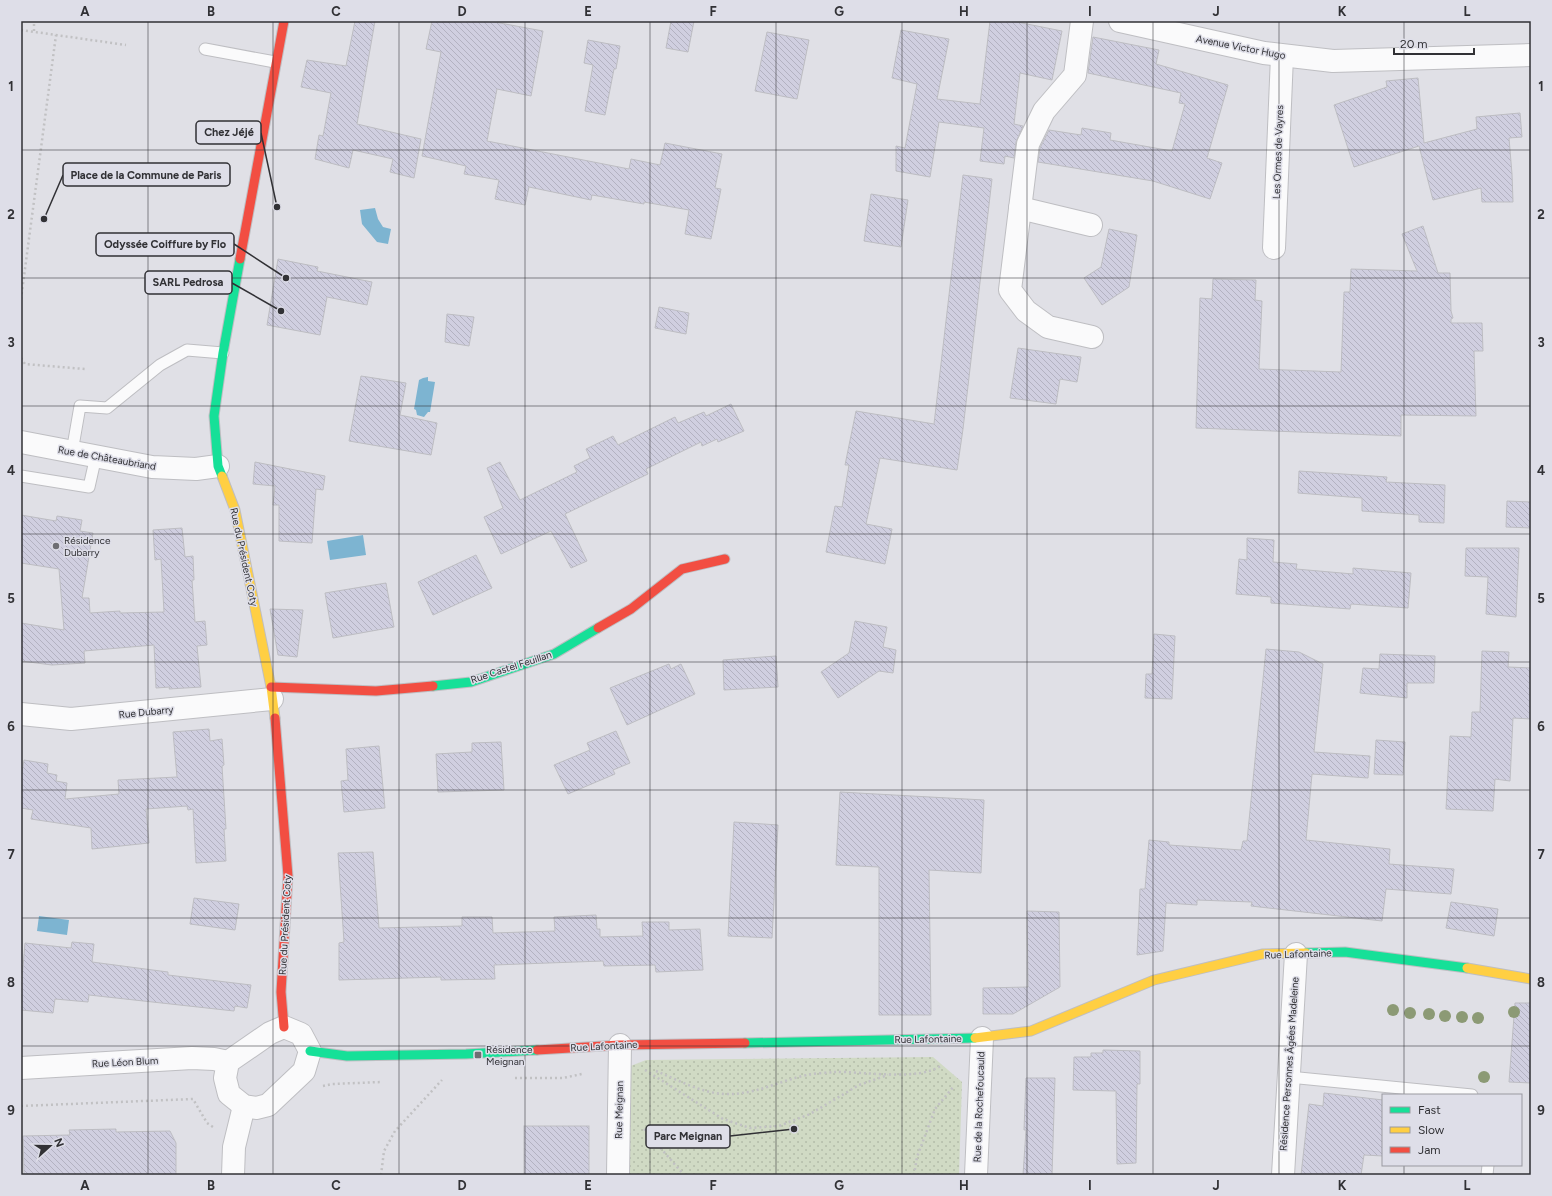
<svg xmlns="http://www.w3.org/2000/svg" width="1552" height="1196" viewBox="0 0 1552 1196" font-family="Figtree,sans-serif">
<defs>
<pattern id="grass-dots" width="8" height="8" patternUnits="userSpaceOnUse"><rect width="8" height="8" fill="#d0dac4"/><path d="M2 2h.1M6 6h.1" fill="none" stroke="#b3bca9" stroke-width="1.8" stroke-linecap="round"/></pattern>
<pattern id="building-back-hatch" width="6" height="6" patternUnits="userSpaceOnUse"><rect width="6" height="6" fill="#d0cfe0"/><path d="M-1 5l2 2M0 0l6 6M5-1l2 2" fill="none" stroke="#b3b2c1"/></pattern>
</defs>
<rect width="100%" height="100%" fill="#e0e0e6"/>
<polygon fill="url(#grass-dots)" points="933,1057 962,1082 959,1175 628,1175 628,1067 646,1060"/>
<g fill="#7db4d1">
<polygon points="375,208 378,219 383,227 391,229 388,244 377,242 362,224 360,210"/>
<polygon points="428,377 428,381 435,382 430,412 428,412 424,417 417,415 416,410 414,409 419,380 423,378"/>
<polygon points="363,535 366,555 330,560 327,541"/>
<polygon points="39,916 69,920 67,935 37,931"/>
</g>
<g fill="url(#building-back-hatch)" stroke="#bdbdc2">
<polygon points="355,21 375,21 357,124 421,139 414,178 390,172 393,159 353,150 349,168 315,159 319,135 323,136 331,93 301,87 307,60 346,66"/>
<polygon points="432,21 489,21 543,31 531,96 497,89 487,141 629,169 631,159 660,165 665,143 722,154 715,188 721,189 711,239 685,234 689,210 644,202 644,204 592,195 591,200 529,187 525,205 495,199 499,180 464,174 466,166 422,156 441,52 426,49"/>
<polygon points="671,21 694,21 688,52 666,48"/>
<polygon points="990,21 1012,21 1062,31 1052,80 1020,73 1014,124 1023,126 1016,142 1014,158 1005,156 1004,164 980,161 984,128 939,122 930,177 896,171 896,146 905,148 917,84 892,78 901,30 949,39 937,99 980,104"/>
<polygon points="767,32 809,40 797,99 755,91"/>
<polygon points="1093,37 1159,50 1156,64 1228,85 1207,158 1222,163 1210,199 1153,181 1038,162 1040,148 1049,130 1081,135 1082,128 1111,133 1110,140 1172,151 1185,104 1179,103 1181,93 1088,73"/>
<polygon points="588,40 620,46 616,69 614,69 605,115 585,111 593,65 584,63"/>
<polygon points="1418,78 1424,143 1477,129 1476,117 1520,113 1522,137 1509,138 1512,174 1513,202 1482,202 1481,188 1433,200 1419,146 1354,167 1334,105 1387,87 1386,81"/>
<polygon points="963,175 992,179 963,429 957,470 880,458 866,524 892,529 885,564 826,552 835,506 842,507 849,465 845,465 856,411 934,424"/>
<polygon points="871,194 908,200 901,247 864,241"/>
<polygon points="1423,226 1438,273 1450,273 1451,311 1453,318 1451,319 1451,323 1482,323 1483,351 1474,351 1476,416 1401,415 1401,436 1196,428 1200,298 1212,299 1213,279 1256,280 1255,300 1262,301 1259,369 1341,372 1344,292 1350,292 1351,269 1417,271 1402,234"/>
<polygon points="1109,229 1137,235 1129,287 1102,305 1084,278 1101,267"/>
<polygon points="278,259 318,267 317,271 372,282 367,305 327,297 320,335 267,325"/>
<polygon points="659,307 689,313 686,334 655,328"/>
<polygon points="447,314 474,317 469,346 445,342"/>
<polygon points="1018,348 1081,357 1077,382 1060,379 1056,404 1010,398"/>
<polygon points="361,376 406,383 400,415 437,423 431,455 349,441"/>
<polygon points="731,404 744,431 718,442 717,439 702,446 701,442 646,469 648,474 565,514 587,561 571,568 551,531 501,554 484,517 503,508 487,468 500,462 520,500 577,472 574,466 590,458 586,449 613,436 618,445 675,417 678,423 704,412 706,416"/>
<polygon points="255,462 325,476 323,490 316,489 312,543 279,541 279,505 273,505 275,486 253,484"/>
<polygon points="1299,471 1387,477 1386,482 1445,485 1444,523 1419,522 1419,515 1362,511 1362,498 1298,493"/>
<polygon points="1507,501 1531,502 1531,528 1506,527"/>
<polygon points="21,515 56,521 57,516 82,520 80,531 93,533 82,598 89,598 90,613 120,611 120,613 164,612 161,559 155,560 153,530 182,528 185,557 193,556 194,580 192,580 195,622 205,621 207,645 197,646 201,687 169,689 170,687 156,688 154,645 84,651 85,663 52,665 21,661 21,623 64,630 59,569 21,563"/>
<polygon points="1247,538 1274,540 1273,562 1297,564 1296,569 1353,574 1353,568 1411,573 1408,608 1351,604 1350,609 1271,603 1271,597 1236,594 1239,559 1247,560"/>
<polygon points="1466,548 1519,548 1516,617 1486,614 1488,577 1465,576"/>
<polygon points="476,555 492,588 433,615 418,582"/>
<polygon points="386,583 394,627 333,638 325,593"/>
<polygon points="270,609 303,610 297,657 278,655"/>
<polygon points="855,621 887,627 883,647 896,650 893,673 879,671 838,698 821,672 849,653"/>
<polygon points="1154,634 1175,636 1172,699 1145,698 1146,674 1152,674"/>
<polygon points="1266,649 1299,652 1323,664 1314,752 1370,756 1368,778 1312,774 1306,840 1390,849 1389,864 1454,869 1451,894 1386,889 1382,921 1251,906 1252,902 1197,900 1197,905 1166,903 1163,951 1137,955 1140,889 1145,889 1149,840 1169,842 1169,845 1241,850 1243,841 1247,841"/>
<polygon points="1482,651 1509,652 1508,667 1531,668 1531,719 1513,718 1510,781 1495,779 1493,811 1446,809 1450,736 1471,737 1472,712 1480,712"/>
<polygon points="1380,654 1435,656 1434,683 1407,683 1407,698 1360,693 1363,668 1379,669"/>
<polygon points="776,656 778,687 724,690 723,660"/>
<polygon points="669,664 671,669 681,664 695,694 627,725 610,688"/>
<polygon points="209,729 210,741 222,739 224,765 222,766 226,829 224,829 226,861 196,863 193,809 188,810 187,806 146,809 149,843 92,849 91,828 31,819 33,810 21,808 21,778 24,760 48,764 47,773 57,775 56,781 67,783 65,799 119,794 118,780 177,777 173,732"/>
<polygon points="616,731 630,763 613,770 615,774 568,794 554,765 590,750 587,743"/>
<polygon points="1376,740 1405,742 1403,775 1374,774"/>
<polygon points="501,742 504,790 438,792 436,754 472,752 472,743"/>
<polygon points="379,746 385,808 344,812 341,781 348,780 346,749"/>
<polygon points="840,792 984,800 981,873 929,870 931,1015 879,1015 879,867 836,865"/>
<polygon points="734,822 778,825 772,938 728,936"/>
<polygon points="373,852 379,928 462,926 462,917 492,917 493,933 555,931 554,917 596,915 597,929 600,929 600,937 643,936 642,922 669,922 669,930 700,929 703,970 656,972 655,965 604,966 603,961 494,965 495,979 441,980 441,977 339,980 339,943 344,942 338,853"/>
<polygon points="194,898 239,904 235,930 190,924"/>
<polygon points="1451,902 1498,909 1494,936 1446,928"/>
<polygon points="1027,911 1059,912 1060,987 1013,1014 983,1014 983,988 1028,987"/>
<polygon points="72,942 94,944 92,962 168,972 168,975 251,985 247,1008 235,1006 234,1011 89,995 88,1002 55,999 53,1013 21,1010 21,990 25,943 71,948"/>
<polygon points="1515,1003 1531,1003 1531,1083 1509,1082"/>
<polygon points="1103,1050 1140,1051 1140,1084 1137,1084 1136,1163 1117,1164 1116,1091 1073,1090 1074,1057 1091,1057 1091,1053 1103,1053"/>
<polygon points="1026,1078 1055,1078 1052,1175 1023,1175 1026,1130 1024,1130"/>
<polygon points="1324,1093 1383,1100 1383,1156 1364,1155 1361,1175 1301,1175 1309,1104 1323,1106"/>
<rect x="524" y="1126" width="65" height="49"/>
<polygon points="116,1129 116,1132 170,1131 176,1143 176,1175 24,1175 23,1136 70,1135 69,1130"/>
</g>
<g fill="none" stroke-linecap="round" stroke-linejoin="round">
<g stroke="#bebec2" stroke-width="13">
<g id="lane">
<polyline points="205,49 275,62"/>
<polyline points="72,452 80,406 107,408 160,365 187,350 223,353"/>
<polyline points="21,476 89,487 96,456"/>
<polyline points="1289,1077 1472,1095"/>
<polyline points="1487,1175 1488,1165"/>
</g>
</g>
<g stroke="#bebec2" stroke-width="24">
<g id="street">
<polyline points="1082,21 1075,75 1044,111 1028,144 1010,290 1026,311 1048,327 1092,337"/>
<polyline points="1120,21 1264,53 1333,61 1531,55"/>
<polyline points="1020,208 1091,225"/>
<polyline points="1274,248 1282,56"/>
<polyline points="21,442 152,467 196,469 218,466"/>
<polyline points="21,714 71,719 272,699"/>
<polygon points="284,1027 301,1034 310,1051 304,1071 268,1105 256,1108 244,1106 229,1094 225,1078 228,1062 270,1033"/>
<polyline points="21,1068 192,1058 214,1059 228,1062"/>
<polyline points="233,1175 234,1147 244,1106"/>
<polyline points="618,1175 620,1045"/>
<polyline points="976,1175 982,1038"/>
<polyline points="1283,1175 1296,954"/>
</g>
</g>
<g stroke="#bebec2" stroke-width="11">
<g id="fast">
<polyline points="222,476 218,466 214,416 223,353 240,259"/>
<polyline points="433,686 471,682 554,654 598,628"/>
<polyline points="1306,953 1345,952 1467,968"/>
<polyline points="745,1043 975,1038"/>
<polyline points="310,1051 347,1056 466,1054 537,1050"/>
</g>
</g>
<g stroke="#bebec2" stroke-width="11">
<g id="slow">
<polyline points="222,476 235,510 271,687 275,718"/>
<polyline points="1467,968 1531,979"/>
<polyline points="975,1038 1031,1031 1154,980 1262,954 1306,953"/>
</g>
</g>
<g stroke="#bebec2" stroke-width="11">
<g id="jam">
<polyline points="240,259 284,21"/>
<polyline points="598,628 631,609 682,569 725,559"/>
<polyline points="271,687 376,691 433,686"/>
<polyline points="275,718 288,876 281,992 284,1027"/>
<polyline points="537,1050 620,1045 745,1043"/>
</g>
</g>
<g stroke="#c1c1c3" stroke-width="2.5" stroke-dasharray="2 3" stroke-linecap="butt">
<polyline points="21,30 126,45"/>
<polyline points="34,31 34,21"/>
<polyline points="21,299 56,35"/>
<polyline points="21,358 25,364 85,369"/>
<polyline points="645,1070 723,1119 750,1128 779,1126 810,1114 859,1085 888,1075"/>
<path d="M656,1071c22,9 45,22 69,23 31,1 53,-13 82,-19 8,-2 19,-2 27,-3 29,-1 85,10 108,-7"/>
<polyline points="515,1078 563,1078 582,1074"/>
<polyline points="323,1086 332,1084 382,1082"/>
<polyline points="21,1106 193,1099 207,1123 213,1127"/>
<polyline points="644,1129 684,1175"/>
<polyline points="381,1175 384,1151 395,1131 442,1080"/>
<polyline points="914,1175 917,1157 935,1109 954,1086"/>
</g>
<use href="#lane" stroke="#fafafb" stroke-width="11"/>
<use href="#street" stroke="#fafafb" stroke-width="22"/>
<use href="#fast" stroke="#16e098" stroke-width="9"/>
<use href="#slow" stroke="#ffcf43" stroke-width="9"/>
<use href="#jam" stroke="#f24e42" stroke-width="9"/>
</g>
<g fill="#8c9a75">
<circle cx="1393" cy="1010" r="6"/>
<circle cx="1514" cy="1012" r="6"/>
<circle cx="1410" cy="1013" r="6"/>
<circle cx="1429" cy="1014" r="6"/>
<circle cx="1445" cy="1016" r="6"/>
<circle cx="1462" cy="1017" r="6"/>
<circle cx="1478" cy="1018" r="6"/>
<circle cx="1484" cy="1077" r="6"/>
</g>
<path fill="none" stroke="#313135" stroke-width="1" stroke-opacity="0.55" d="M148,21v1154M273,21v1154M399,21v1154M525,21v1154M650,21v1154M776,21v1154M902,21v1154M1027,21v1154M1153,21v1154M1279,21v1154M1404,21v1074M21,150h1510M21,278h1510M21,406h1510M21,534h1510M21,662h1510M21,790h1510M21,918h1510M21,1046h1510M1404,1165v10"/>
<g fill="#6e6e73" stroke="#dedee8" stroke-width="1.5">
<circle cx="56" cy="546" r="4"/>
<rect x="474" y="1051" width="8" height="8" rx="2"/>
</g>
<g text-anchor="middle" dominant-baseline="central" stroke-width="3" stroke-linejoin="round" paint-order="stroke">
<g font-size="10" fill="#313135" stroke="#dedee8">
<text transform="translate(1241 47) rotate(11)">Avenue Victor Hugo</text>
<text transform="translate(1278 152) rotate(-88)">Les Ormes de Vayres</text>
<text transform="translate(107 458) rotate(10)">Rue de Châteaubriand</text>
<text transform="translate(244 557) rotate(78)">Rue du Président Coty</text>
<text transform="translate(511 667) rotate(-18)">Rue Castel Feuillan</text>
<text transform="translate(146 712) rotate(-6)">Rue Dubarry</text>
<text transform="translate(285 925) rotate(-87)">Rue du Président Coty</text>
<text transform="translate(1298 954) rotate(-2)">Rue Lafontaine</text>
<text transform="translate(928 1039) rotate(-1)">Rue Lafontaine</text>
<text transform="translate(604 1046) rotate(-3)">Rue Lafontaine</text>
<text transform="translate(125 1062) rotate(-3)">Rue Léon Blum</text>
<text transform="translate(1289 1064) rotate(-86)">Résidence Personnes Âgées Madeleine</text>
<text transform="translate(979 1107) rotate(-88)">Rue de la Rochefoucauld</text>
<text transform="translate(619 1110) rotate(-89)">Rue Meignan</text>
</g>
<g font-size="10" fill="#313135" stroke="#dedee8" text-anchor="start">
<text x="64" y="540">Résidence<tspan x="64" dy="12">Dubarry</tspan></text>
<text x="486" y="1049">Résidence<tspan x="486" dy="12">Meignan</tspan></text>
</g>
</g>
<path fill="none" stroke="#313135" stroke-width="1.5" d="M277 207L261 133M44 219L63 175M286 278L234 244M281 311L232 283M794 1129L730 1136"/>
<g fill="#313135" stroke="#dedee8" stroke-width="1.5">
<circle cx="277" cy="207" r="4"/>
<circle cx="44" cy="219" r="4"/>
<circle cx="286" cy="278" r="4"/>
<circle cx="281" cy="311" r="4"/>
<circle cx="794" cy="1129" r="4"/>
</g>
<g fill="#dedee8" stroke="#313135" stroke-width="1.5">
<rect x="196" y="121" width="65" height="23" rx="4"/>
<rect x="63" y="163" width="167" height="23" rx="4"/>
<rect x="96" y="233" width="138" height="23" rx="4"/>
<rect x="145" y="271" width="87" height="23" rx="4"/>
<rect x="646" y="1125" width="84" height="23" rx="4"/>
</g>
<g font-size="11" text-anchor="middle" font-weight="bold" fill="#313135">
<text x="229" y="136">Chez Jéjé</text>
<text x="146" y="179">Place de la Commune de Paris</text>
<text x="165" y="248">Odyssée Coiffure by Flo</text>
<text x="188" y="286">SARL Pedrosa</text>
<text x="688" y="1140">Parc Meignan</text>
</g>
<rect width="1552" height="1196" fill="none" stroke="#dedee8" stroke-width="44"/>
<rect x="1382" y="1094" width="140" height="72" fill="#dedee8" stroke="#9999a0"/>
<rect x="1390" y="1107" width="20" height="6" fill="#16e098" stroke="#9999a0"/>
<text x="1418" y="1114" font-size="12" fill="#313135">Fast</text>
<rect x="1390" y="1127" width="20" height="6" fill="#ffcf43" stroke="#9999a0"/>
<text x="1418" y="1134" font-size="12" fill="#313135">Slow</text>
<rect x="1390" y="1147" width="20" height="6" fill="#f24e42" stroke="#9999a0"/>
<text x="1418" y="1154" font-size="12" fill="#313135">Jam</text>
<g transform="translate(50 1146) rotate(69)" stroke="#dedee8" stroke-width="3" paint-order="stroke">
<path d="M0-3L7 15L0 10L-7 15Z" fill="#313135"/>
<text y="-6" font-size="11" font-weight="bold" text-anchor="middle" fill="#313135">N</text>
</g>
<path d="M1394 48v6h80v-6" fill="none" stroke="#313135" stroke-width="2"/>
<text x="1400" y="48" font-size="12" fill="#313135" stroke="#dedee8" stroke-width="3" paint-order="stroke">20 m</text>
<rect x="22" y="22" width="1508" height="1152" fill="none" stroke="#313135" stroke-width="1.5"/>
<g font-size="13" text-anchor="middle" font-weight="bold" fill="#313135">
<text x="85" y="16">A</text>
<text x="211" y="16">B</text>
<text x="336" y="16">C</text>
<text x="462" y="16">D</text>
<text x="588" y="16">E</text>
<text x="713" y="16">F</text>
<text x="839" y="16">G</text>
<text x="964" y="16">H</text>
<text x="1090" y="16">I</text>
<text x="1216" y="16">J</text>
<text x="1342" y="16">K</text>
<text x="1467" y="16">L</text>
<text x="11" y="91">1</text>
<text x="1541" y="91">1</text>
<text x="11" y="219">2</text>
<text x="1541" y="219">2</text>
<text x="11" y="347">3</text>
<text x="1541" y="347">3</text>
<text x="11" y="475">4</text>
<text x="1541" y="475">4</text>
<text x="11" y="603">5</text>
<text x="1541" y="603">5</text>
<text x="11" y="731">6</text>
<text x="1541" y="731">6</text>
<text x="11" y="859">7</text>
<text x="1541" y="859">7</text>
<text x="11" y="987">8</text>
<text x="1541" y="987">8</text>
<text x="11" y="1115">9</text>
<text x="1541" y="1115">9</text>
<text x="85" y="1190">A</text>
<text x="211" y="1190">B</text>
<text x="336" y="1190">C</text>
<text x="462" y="1190">D</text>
<text x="588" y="1190">E</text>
<text x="713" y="1190">F</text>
<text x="839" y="1190">G</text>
<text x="964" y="1190">H</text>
<text x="1090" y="1190">I</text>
<text x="1216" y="1190">J</text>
<text x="1342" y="1190">K</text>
<text x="1467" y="1190">L</text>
</g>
</svg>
